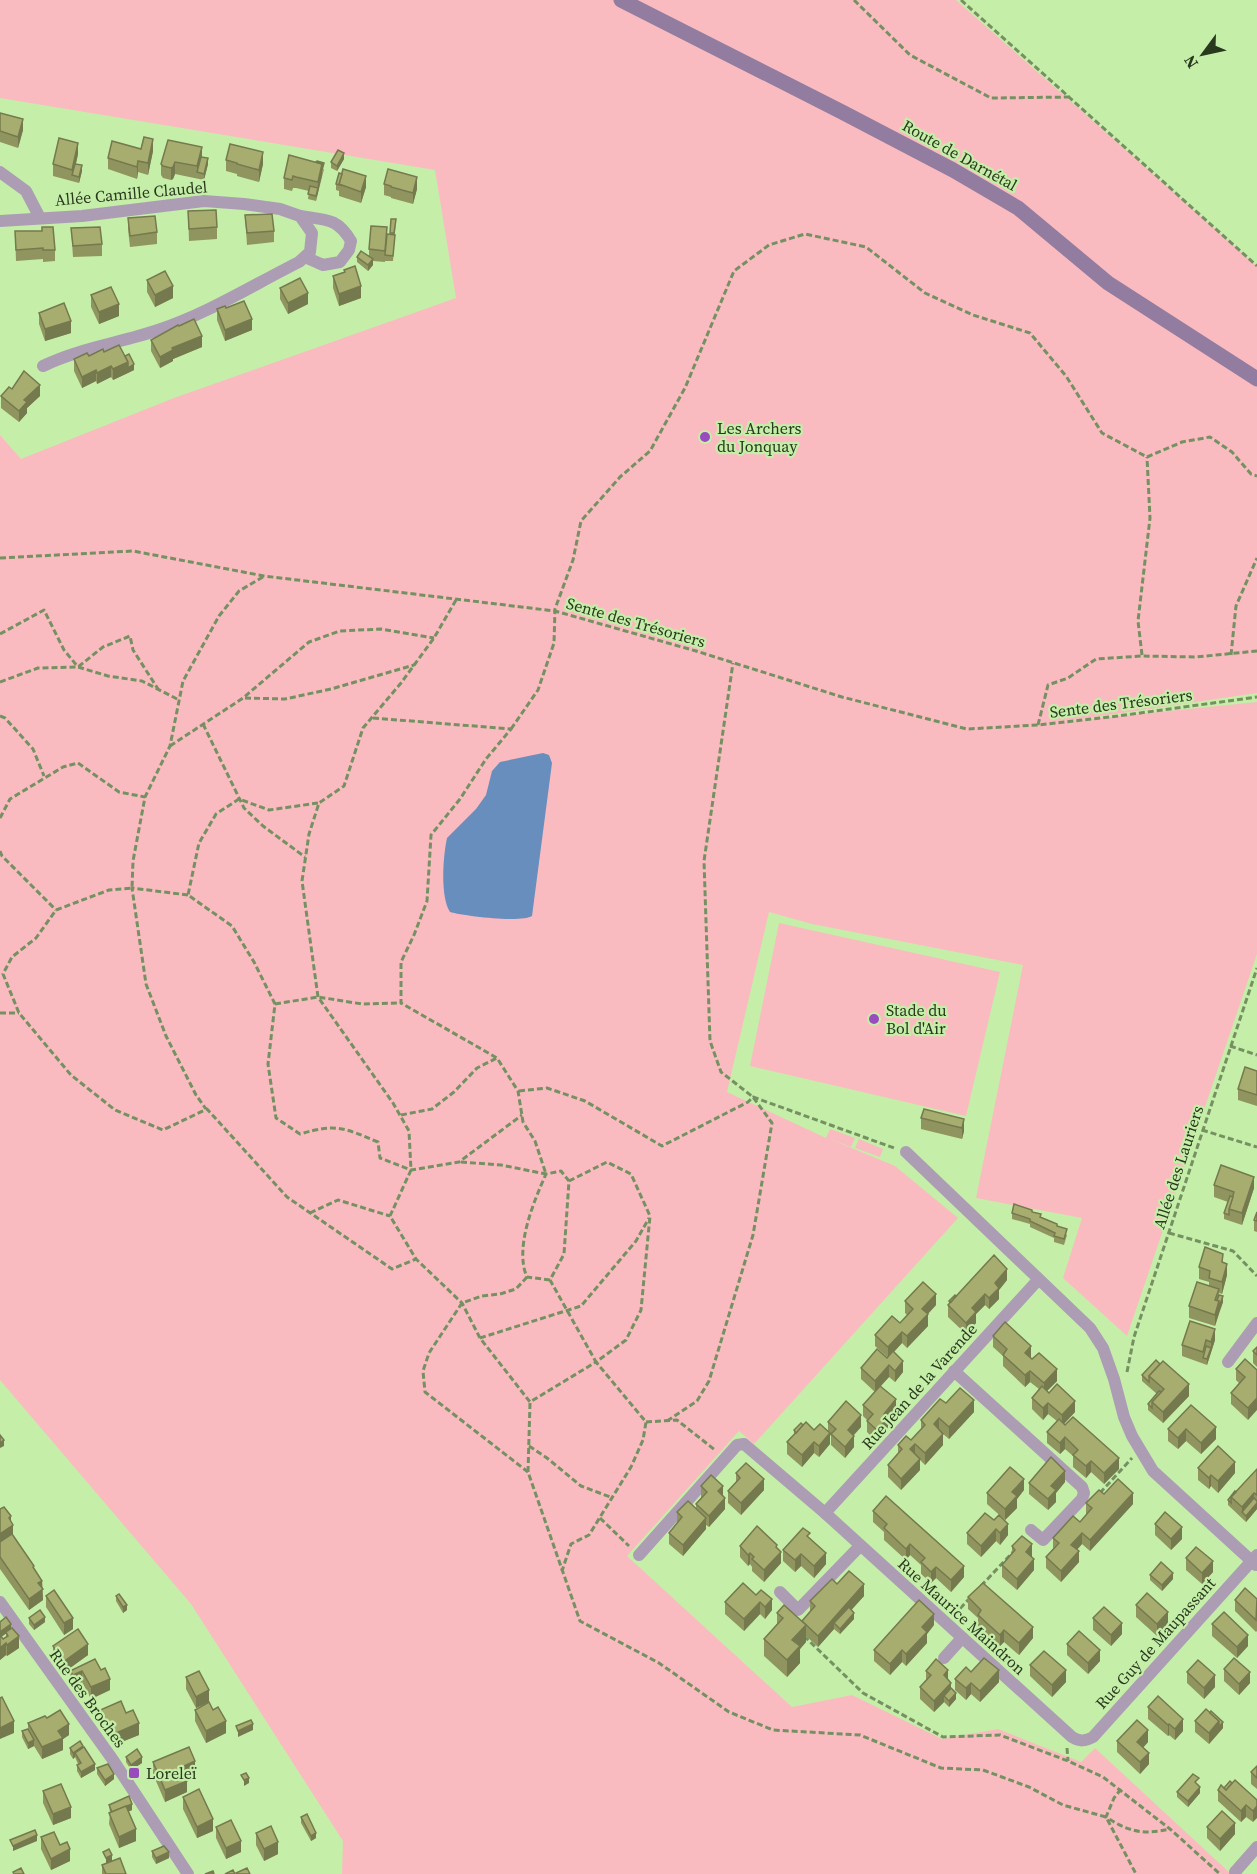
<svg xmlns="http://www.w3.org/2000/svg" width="1257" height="1874" viewBox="0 0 1257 1874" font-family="'Source Serif 4',serif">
<rect width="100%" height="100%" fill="#c5eea9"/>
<g fill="#fabbc0">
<polygon points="0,0 956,0 1257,266 1257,693 1061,722 1257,702 1257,954 1127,1336 1063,1278 1082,1218 976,1198 1023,965 812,924 769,912 727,1092 826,1138 830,1129 855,1138 851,1147 830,1139 895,1166 958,1218 754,1444 739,1431 627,1556 792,1707 852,1695 942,1739 998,1729 1081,1762 1095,1748 1231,1874 342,1874 343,1841 191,1604 0,1380 0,435 21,459 174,398 456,298 435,170 0,98"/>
<polygon points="779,923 1000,972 966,1116 750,1066"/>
<polygon points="859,1139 883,1149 880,1157 855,1148"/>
</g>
<path fill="#678ebc" d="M543,753l6,2 3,8 -20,153c-11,7 -68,0 -82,-4 -10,-16 -7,-55 -3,-74l29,-29 10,-14 6,-24 8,-9z"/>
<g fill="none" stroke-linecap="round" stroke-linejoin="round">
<g stroke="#759162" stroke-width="3" stroke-dasharray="6 3" stroke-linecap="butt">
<polyline points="854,0 910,55 991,98 1071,97"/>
<polyline points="961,0 1257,266"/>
<polyline points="0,558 133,551 264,576 555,611 696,651 842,697 967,729 1038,725 1118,716 1257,697"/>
<polyline points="263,577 239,591 219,616 183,681 170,746 145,797 133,861 132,888 109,890 56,910 36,938 12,957 3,974 19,1013 71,1075 115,1110 163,1130 207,1109 287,1197 392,1269 416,1259"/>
<polyline points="456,600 434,638 401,683 363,728 344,786 319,803 309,834 302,881 318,997 393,1103 409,1131 411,1170 390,1216 416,1259 462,1303 480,1338 530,1402 596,1362 646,1422 643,1440 631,1467 589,1535 571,1544 562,1571"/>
<polyline points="0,634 44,610 64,650 78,667 108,676 142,681 179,700"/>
<polyline points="1142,655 1138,621 1150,518 1147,457"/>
<polyline points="1231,655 1236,606 1257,558"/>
<polyline points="0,682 38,668 78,667 103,647 130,636 133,650 158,689"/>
<polyline points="245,698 285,699 331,689 414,665"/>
<polyline points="0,716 5,718 33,749 44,776"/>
<polyline points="373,718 511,729 486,759 460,799 431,835 427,901 414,935 401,962 401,1003 497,1058 518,1091 523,1122 535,1141 546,1174"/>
<polyline points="203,724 244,808 263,826 305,857"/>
<polyline points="1038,725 1048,685 1068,678 1096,659 1142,656 1196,657 1257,651"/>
<polyline points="511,729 538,690 554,643 555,609 573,560 581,521 620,477 650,451 685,388 734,271 769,245 805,234 866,247 925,293 973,315 1030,333 1066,376 1102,433 1147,457 1182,442 1210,437 1232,452 1251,474 1257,476"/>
<polyline points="170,746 243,698 309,642 340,631 381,629 434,638"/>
<path d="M318,803l-49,7 -30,-11 -23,15 -17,29 -11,52 44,31 22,36 21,42 -7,60 8,54 24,16c37,-11 44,-6 78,8l2,16 31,12 48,-8 63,-47"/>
<polyline points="0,818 10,799 63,767 78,763 119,792 145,797"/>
<polyline points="0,851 2,856 56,910"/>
<polyline points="188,895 132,888 146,984 166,1036 196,1095 206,1109"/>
<polyline points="275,1004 318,997 362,1004 401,1003"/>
<polyline points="0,1013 19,1013"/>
<polyline points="1230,1046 1257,1055"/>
<polyline points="519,1091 547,1088 585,1101 662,1146 748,1102 753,1097 894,1148"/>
<polyline points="401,1115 432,1109 454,1092 477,1068 497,1058"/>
<polyline points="1202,1130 1257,1147"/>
<polyline points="461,1162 501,1165 546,1174"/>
<polyline points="310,1213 338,1200 390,1216"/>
<polyline points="1169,1233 1233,1251 1257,1276"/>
<polyline points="527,1277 516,1289 500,1294 482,1296 462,1303 429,1353 423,1371 425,1392 528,1472"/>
<path d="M550,1280l-23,-3c-13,-29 7,-76 19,-103l15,-3 8,10 -5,73 -14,26 46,82 30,-22 15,-30 9,-94 -19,-42 -24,-12 -38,19"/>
<polyline points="480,1338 581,1306 636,1241 649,1218"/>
<polyline points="1127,1372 1134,1337 1257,968"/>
<polyline points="530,1403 528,1472 580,1621 659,1663 729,1712 773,1730 860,1735 941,1768 983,1770 1029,1787 1063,1805 1106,1817 1136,1874"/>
<polyline points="667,1421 697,1401 709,1381 753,1235 772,1123 753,1097 721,1072 710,1041 704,861 733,663"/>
<polyline points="646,1422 677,1420 715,1450"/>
<polyline points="529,1446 547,1458 581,1486 613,1498"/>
<polyline points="1100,1493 1132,1458"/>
<polyline points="600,1518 629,1546"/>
<polyline points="981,1586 1013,1552"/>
<polyline points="954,1615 970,1598"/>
<polyline points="804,1636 863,1693 943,1737 1000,1735 1068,1761 1103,1777 1170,1829 1220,1874"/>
<polyline points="1067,1748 1068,1761"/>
<path d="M1121,1789l-7,9 -8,19c23,15 37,18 64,12"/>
</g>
<g stroke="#ac9db4" stroke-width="12">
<polyline points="0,172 26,191 40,218"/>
<path d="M300,216c25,4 37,1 51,25l-2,9 -9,12 -17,3 -18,-8"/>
<path d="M0,221l82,-5 122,-15 40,3 36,5 20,7 12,17 -2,19 -11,10c-46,23 -92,52 -141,68 -38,13 -78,18 -115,36"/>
<polyline points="906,1152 1090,1328 1103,1348 1114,1379 1124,1417 1132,1436 1153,1471 1256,1565"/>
<polyline points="1228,1362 1257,1323"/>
<polyline points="954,1371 1082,1487 1084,1493 1082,1499 1043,1540 1031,1530"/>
<polyline points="825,1513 1038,1280"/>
<path d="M639,1555l98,-110 7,-1 81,69 247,224c8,5 13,4 21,0l164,-182"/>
<polyline points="780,1592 798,1610 860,1546"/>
<polyline points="0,1602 113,1760 188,1874"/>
<polyline points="944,1658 962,1638"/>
<polyline points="1235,1872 1257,1847"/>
</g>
<polyline stroke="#927c9f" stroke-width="15" points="621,0 842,112 953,170 1018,208 1108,283 1257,379"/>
</g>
<g fill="#90955f" fill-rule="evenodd">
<polygon points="0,113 23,130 18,148 0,142"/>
<polygon points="141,149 153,151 148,175 138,172 137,179 108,169 108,158"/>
<polygon points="78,154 76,164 82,171 79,183 53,176 53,164"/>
<polygon points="202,157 208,164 204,180 175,174 173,179 171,180 163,178 161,175 161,164"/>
<polygon points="344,159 337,171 331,168 331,162"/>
<polygon points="226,160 263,164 259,182 237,176 237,174 226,171"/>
<polygon points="324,169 316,201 308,199 309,191 296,188 293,188 292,191 284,189 284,178"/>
<polygon points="336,184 366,187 361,203 339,196 339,191 336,190"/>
<polygon points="384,184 417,189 413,204 391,198 391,197 384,195"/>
<polygon points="188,211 217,227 217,239 189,241"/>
<polygon points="245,215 274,231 274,242 247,245"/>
<polygon points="128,218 157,232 157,244 130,247 128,229"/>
<polygon points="391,219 396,219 393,261 385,261 385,262 373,261 373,265 368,271 357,262 357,257 369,256 369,249 387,234 390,235"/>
<polygon points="71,228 102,244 102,256 73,257"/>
<polygon points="15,231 55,250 55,261 43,262 43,259 16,261"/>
<polygon points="344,270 361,298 339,306 333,288 333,276 344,272"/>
<polygon points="147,280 173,298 155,307 147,292"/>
<polygon points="280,288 308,304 288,314 280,299"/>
<polygon points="91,295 119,316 99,324 91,307"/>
<polygon points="226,308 252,330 225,341 217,320 217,309"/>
<polygon points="39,313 71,333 45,341 39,324"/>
<polygon points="179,326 202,347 173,359 173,361 160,368 151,351 151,340"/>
<polygon points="104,352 125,356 134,370 113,380 111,377 97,384 96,381 82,388 74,371 74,359"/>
<polygon points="12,389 40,396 27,408 27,413 19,422 1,408 1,396"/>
<polygon points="1257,1071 1257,1106 1238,1100 1238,1089"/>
<polygon points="921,1118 964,1119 964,1131 962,1139 921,1129"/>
<polygon points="1214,1185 1254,1188 1242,1225 1224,1219 1224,1213 1228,1202 1214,1197"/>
<polygon points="1032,1212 1057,1226 1067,1235 1064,1245 1054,1242 1054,1238 1030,1227 1030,1224 1012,1219 1012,1213"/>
<polygon points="1254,1220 1257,1221 1257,1232 1254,1231"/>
<polygon points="1223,1263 1227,1275 1222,1294 1219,1293 1219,1295 1223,1302 1215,1326 1189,1318 1189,1306 1209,1286 1209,1282 1199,1279 1199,1267"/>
<polygon points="1007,1280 999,1290 999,1299 989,1309 985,1305 976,1314 976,1323 966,1334 948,1317 948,1305 949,1304 949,1301 956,1296"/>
<polygon points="905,1301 936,1305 928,1314 928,1326 907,1348 902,1343 894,1352 903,1372 895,1382 889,1377 881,1386 896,1411 888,1420 888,1430 877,1442 867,1432 867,1420 863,1416 863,1405 875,1392 861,1379 861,1368 887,1357 875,1346 875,1335 900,1323 907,1315 905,1313"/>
<polygon points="1190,1321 1215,1340 1207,1365 1182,1356 1182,1345"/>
<polygon points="993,1336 1031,1357 1031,1358 1057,1381 1047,1391 1075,1412 1064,1424 1119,1469 1104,1484 1091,1472 1086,1478 1073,1467 1073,1456 1065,1449 1060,1454 1047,1443 1047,1432 1057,1421 1048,1414 1043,1420 1032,1409 1032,1398 1039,1389 1030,1382 1025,1387 1003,1366 1003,1356 993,1347"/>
<polygon points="1257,1347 1257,1367 1253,1363 1253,1351"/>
<polygon points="1156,1360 1189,1396 1163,1423 1148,1410 1148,1404 1157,1394 1142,1381 1142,1375"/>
<polygon points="1236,1369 1257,1370 1248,1420 1231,1404 1231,1393 1239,1383 1236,1380"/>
<polygon points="974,1412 949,1439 942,1433 943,1445 925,1465 920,1460 920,1470 901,1490 888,1477 888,1465 898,1454 898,1445 911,1440 921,1430 921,1420"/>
<polygon points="828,1422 861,1427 854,1435 854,1447 845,1458 831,1445 831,1436 830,1435 830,1444 819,1457 814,1453 802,1467 787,1454 787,1442 794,1436 794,1430 803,1425 814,1430 828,1431"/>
<polygon points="1216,1427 1216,1439 1201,1454 1186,1441 1178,1449 1168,1441 1168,1429"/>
<polygon points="1198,1468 1235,1473 1218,1493 1211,1486 1209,1489 1198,1480"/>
<polygon points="1257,1469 1257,1509 1246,1522 1228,1505 1228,1500"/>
<polygon points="736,1473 764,1490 741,1515 728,1503 728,1491 736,1483"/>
<polygon points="1065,1482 1056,1493 1056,1502 1048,1510 1029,1494 1029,1483"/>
<polygon points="701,1486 723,1495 725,1509 709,1527 706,1525 706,1529 683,1556 669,1544 669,1533 677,1523 677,1512 696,1509 696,1504 701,1498"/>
<polygon points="1024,1490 1017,1499 1017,1508 1005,1520 987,1504 987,1493"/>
<polygon points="1104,1494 1133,1504 1090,1551 1082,1544 1077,1550 1079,1562 1061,1582 1046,1568 1046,1557 1053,1549 1053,1538 1080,1522 1086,1515 1086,1503"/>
<polygon points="0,1509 11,1521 13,1536 42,1581 43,1600 29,1610 0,1569"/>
<polygon points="873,1511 964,1577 951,1592 936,1578 931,1583 921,1574 921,1565 910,1555 906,1560 884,1540 884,1532 873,1522"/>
<polygon points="994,1520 1008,1535 1000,1545 996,1541 981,1557 967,1544 967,1533"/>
<polygon points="1155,1524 1182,1539 1171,1550 1155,1535"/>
<polygon points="810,1538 826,1564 814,1578 801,1566 795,1572 783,1561 783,1550"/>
<polygon points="740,1546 777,1548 781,1563 764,1582 752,1571 752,1567 750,1564 748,1566 740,1557"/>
<polygon points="1012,1546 1032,1556 1032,1557 1034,1570 1017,1590 1002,1577 1002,1565 1012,1555"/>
<polygon points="1186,1558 1213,1572 1202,1584 1186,1570"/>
<polygon points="1150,1575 1173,1579 1162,1591 1150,1580"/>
<polygon points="743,1583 772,1610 765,1619 760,1614 744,1631 725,1614 725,1602"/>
<polygon points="837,1584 864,1596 851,1610 854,1619 840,1634 834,1629 818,1647 806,1636 806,1642 800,1649 800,1663 787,1677 764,1656 764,1639 777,1624 777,1613 802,1622 810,1611 810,1601"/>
<polygon points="46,1596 73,1629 64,1635 46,1607"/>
<polygon points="116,1596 127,1610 123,1613 116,1601"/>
<polygon points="968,1597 1033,1638 1019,1655 1004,1642 1000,1646 978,1626 978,1618 968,1609"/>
<polygon points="1257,1599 1257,1631 1256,1632 1235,1611 1235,1600"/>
<polygon points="1136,1605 1168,1623 1157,1636 1136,1617"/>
<polygon points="29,1618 45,1622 34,1630 29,1624"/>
<polygon points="1093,1618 1122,1634 1111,1646 1093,1630"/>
<path d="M0,1622l11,7 8,19 -12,8 -1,-1 -6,5zM6,1633v5l-3,1 -2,-2z"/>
<polygon points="1212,1624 1248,1646 1237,1658 1212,1636"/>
<polygon points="934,1625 927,1634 927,1643 906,1666 902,1662 890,1675 874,1661 874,1650"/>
<polygon points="1067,1644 1100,1661 1088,1674 1067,1655"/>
<polygon points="53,1646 88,1655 63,1673 53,1658"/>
<polygon points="1030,1665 1066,1682 1052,1697 1030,1676"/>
<polygon points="1224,1669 1250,1683 1239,1695 1224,1681"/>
<polygon points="101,1670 110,1690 91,1699 82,1682 73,1687 70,1682 70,1671"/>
<polygon points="926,1671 948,1680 951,1688 956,1699 949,1707 944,1702 934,1712 920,1699 920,1687 926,1681"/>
<polygon points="971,1672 999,1682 980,1702 971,1694 966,1700 955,1690 955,1679"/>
<polygon points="1187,1672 1215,1687 1204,1699 1187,1683"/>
<polygon points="186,1677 209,1702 196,1708 186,1689"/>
<polygon points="1148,1707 1183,1731 1175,1740 1169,1735 1168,1736 1148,1719"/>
<polygon points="195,1710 226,1733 206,1743 195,1721"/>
<polygon points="98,1711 126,1713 139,1735 114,1745 98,1722"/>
<polygon points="47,1718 69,1735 63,1739 63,1750 42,1759 34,1746 28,1749 22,1737 22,1731 28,1729 28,1723"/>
<polygon points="1195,1721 1223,1728 1209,1744 1195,1732"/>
<polygon points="1117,1741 1148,1742 1143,1748 1149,1764 1140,1774 1117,1752"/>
<polygon points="70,1748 83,1748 95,1770 81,1778 77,1771 77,1765 78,1764 75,1757 73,1759 70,1754"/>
<polygon points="126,1757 142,1763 131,1770 126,1762"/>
<polygon points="153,1762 195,1773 185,1777 187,1792 165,1802 153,1774"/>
<polygon points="1257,1766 1257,1789 1251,1784 1251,1772"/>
<polygon points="97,1768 114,1779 105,1786 97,1774"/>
<polygon points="1199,1784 1198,1785 1200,1793 1188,1807 1177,1797 1177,1792"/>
<polygon points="1224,1788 1257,1800 1253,1822 1246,1817 1241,1822 1218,1801 1218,1790"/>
<polygon points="43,1791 71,1818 53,1825 43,1803"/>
<polygon points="183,1797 213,1831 197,1838 183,1809"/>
<polygon points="109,1805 132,1810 128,1812 136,1841 119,1848 109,1824 110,1813"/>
<polygon points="301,1817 316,1838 311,1841 301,1823"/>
<polygon points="216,1827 241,1852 226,1859 216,1838"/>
<polygon points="1207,1827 1235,1834 1220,1851 1207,1838"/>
<polygon points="256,1833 278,1854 264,1861 256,1845"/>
<polygon points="41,1837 60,1845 70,1861 51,1870 41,1849"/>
<polygon points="152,1851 169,1858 156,1864 152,1857"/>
<polygon points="102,1865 126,1874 102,1874"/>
</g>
<g fill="#75794e">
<polygon points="23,119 23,130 18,148 18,137"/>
<polygon points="153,139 153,151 148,175 148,163"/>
<polygon points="78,143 78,154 73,176 72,175 72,181 72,170"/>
<polygon points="202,147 202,158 197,172 197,166"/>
<polygon points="263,152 263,164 259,182 259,170"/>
<polygon points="344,153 344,159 337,171 337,166"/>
<polygon points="208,158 208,164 204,180 204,174"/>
<polygon points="138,161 138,172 137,179 137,167"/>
<polygon points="175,162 175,174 173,179 171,180 171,168"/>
<polygon points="322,164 322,175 316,201 318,182"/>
<polygon points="82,165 82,171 79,183 79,177"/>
<polygon points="366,176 366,187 361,203 361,192"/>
<polygon points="417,177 417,189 413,204 413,193"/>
<polygon points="373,259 373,265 368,271 368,265"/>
<polygon points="173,286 173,298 155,307 155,295"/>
<polygon points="361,286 361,298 339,306 339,294"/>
<polygon points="308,293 308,304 288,314 288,303"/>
<polygon points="119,304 119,316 99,324 99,312"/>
<polygon points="252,319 252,330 225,341 225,330"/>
<polygon points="71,321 71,333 45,341 45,329"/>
<polygon points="202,336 202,347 173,359 173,361 160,368 160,357 172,348"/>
<polygon points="128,362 128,373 113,380 113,369"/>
<polygon points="134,364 134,370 128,373 128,368"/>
<polygon points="111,366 111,377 97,384 97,373"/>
<polygon points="96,370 96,381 82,388 82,377"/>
<polygon points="40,385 40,396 27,408 27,413 19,422 19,411 24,400"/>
<polygon points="964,1119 964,1131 962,1139 962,1128"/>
<polygon points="1254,1177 1254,1188 1242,1225 1242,1213"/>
<polygon points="1227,1264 1227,1275 1222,1294 1222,1282"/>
<polygon points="1007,1269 1007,1280 999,1290 999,1299 989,1309 989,1298 995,1283"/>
<polygon points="936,1294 936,1305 922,1320 922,1309"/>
<polygon points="985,1294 985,1305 976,1314 976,1323 966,1334 966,1323 972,1308"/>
<polygon points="1223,1296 1223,1302 1219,1313 1219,1307"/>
<polygon points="1219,1301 1219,1313 1215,1326 1215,1315"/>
<polygon points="928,1314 928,1326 907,1348 907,1336"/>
<polygon points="1215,1329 1215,1340 1207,1365 1207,1359 1211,1348 1211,1342"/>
<polygon points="902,1332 902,1343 888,1358 888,1347"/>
<polygon points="1031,1346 1031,1357 1025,1364 1025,1353"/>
<polygon points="903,1361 903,1372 895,1382 895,1371"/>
<polygon points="889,1365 889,1377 875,1392 875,1381"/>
<polygon points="1057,1369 1057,1381 1044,1394 1044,1383"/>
<polygon points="1030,1371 1030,1382 1025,1387 1025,1375"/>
<polygon points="1189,1384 1189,1396 1163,1423 1163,1412"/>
<polygon points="1257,1398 1257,1410 1248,1420 1248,1408"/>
<polygon points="896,1399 896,1411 888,1420 888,1430 877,1442 877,1430 884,1414"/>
<polygon points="974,1400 974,1412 949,1439 949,1427"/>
<polygon points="1075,1401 1075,1412 1062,1426 1062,1415"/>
<polygon points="1048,1403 1048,1414 1043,1420 1043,1408"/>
<polygon points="861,1415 861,1427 848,1441 848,1430"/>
<polygon points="939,1418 939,1430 934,1424"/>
<polygon points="1216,1427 1216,1439 1201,1454 1201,1443"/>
<polygon points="1186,1429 1186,1441 1178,1449 1178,1438"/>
<polygon points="830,1433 830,1444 819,1457 819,1446"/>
<polygon points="943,1434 943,1445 925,1465 925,1453"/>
<polygon points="854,1436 854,1447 845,1458 845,1447"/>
<polygon points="1065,1437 1065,1449 1060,1454 1060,1443"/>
<polygon points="4,1440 4,1446 0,1448 0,1443"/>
<polygon points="814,1442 814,1453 802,1467 802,1455"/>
<polygon points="915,1444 915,1456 910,1449"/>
<polygon points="1119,1458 1119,1469 1104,1484 1104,1473"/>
<polygon points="920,1459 920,1470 901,1490 901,1479"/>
<polygon points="1091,1461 1091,1472 1086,1478 1086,1466"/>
<polygon points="1235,1462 1235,1473 1218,1493 1218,1481"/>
<polygon points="1065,1471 1065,1482 1056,1493 1056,1502 1048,1510 1048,1499 1051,1486"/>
<polygon points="1211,1475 1211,1486 1209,1489 1209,1478"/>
<polygon points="764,1479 764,1490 741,1515 741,1503"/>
<polygon points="1024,1479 1024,1490 1017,1499 1017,1508 1005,1520 1005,1509 1012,1492"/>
<polygon points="723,1486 723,1498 718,1491"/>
<polygon points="1133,1493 1133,1504 1090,1551 1090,1540"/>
<polygon points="1254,1493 1254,1504 1242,1512 1242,1507"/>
<polygon points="725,1498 725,1509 709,1527 709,1516"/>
<polygon points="1257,1503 1257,1509 1246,1522 1246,1516"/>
<polygon points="11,1516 11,1527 13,1525 13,1536 0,1546 0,1534 9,1518"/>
<polygon points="706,1518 706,1529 683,1556 683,1545"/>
<polygon points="1008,1524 1008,1535 1000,1545 1000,1533"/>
<polygon points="1182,1527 1182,1539 1171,1550 1171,1539"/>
<polygon points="996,1529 996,1541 981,1557 981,1546"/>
<polygon points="1082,1533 1082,1544 1071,1556 1071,1545"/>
<polygon points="910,1544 910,1555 906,1560 906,1549"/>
<polygon points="1032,1544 1032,1556 1026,1563 1026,1552"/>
<polygon points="777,1545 777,1555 781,1552 781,1563 764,1582 764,1570"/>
<polygon points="1079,1551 1079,1562 1061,1582 1061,1571"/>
<polygon points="750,1553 750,1564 748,1566 748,1555"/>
<polygon points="826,1553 826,1564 814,1578 814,1566"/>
<polygon points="801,1554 801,1566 795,1572 795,1560"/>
<polygon points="1034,1559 1034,1570 1017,1590 1017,1579"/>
<polygon points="1213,1561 1213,1572 1202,1584 1202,1573"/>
<polygon points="964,1566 964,1577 951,1592 951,1580"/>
<polygon points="936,1567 936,1578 931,1583 931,1572"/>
<polygon points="1173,1573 1173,1579 1162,1591 1162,1585"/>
<polygon points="42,1581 43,1600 29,1610 29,1599 38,1583"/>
<polygon points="864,1584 864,1596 837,1626 834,1623 834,1629 818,1647 818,1636"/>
<polygon points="772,1599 772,1610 765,1619 765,1607"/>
<polygon points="760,1602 760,1614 744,1631 744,1619"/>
<polygon points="127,1605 127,1610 123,1613 123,1607"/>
<polygon points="1168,1612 1168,1623 1157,1636 1157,1624"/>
<polygon points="854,1613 854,1619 840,1634 840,1629"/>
<polygon points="934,1614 934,1625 927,1634 927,1643 906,1666 906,1654 922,1627"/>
<polygon points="45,1617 45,1622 34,1630 34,1625"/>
<polygon points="73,1618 73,1629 64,1635 64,1623"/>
<polygon points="1122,1623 1122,1634 1111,1646 1111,1635"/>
<polygon points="11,1624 11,1630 0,1638 0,1632"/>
<polygon points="806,1625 806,1642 800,1649 800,1663 787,1677 787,1660 792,1640"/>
<polygon points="1033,1627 1033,1638 1019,1655 1019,1643"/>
<polygon points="1004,1630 1004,1642 1000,1646 1000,1635"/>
<polygon points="1248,1635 1248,1646 1237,1658 1237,1647"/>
<polygon points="19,1636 19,1648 7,1656 7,1645"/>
<polygon points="6,1643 6,1655 0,1660 0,1648"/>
<polygon points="88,1644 88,1655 63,1673 63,1662"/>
<polygon points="902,1650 902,1662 890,1675 890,1664"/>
<polygon points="1100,1650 1100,1661 1088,1674 1088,1663"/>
<polygon points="948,1670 948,1682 944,1675"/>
<polygon points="999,1670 999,1682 980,1702 980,1691"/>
<polygon points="1066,1670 1066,1682 1052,1697 1052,1685"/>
<polygon points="82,1671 82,1682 73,1687 73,1675"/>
<polygon points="1250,1672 1250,1683 1239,1695 1239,1684"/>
<polygon points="1215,1675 1215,1687 1204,1699 1204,1688"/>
<polygon points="110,1679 110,1690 91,1699 91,1687"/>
<polygon points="951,1683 951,1694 944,1696 944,1702 934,1712 934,1701"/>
<polygon points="971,1683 971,1694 966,1700 966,1688"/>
<polygon points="209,1690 209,1702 196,1708 196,1697"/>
<polygon points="956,1693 956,1699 949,1707 949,1701"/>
<polygon points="1183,1719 1183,1731 1175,1740 1175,1729"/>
<polygon points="14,1721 14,1733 0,1739 0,1728"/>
<polygon points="226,1721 226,1733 206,1743 206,1731"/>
<polygon points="1219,1721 1223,1722 1223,1728 1209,1744 1209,1733"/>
<polygon points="139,1723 139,1735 114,1745 114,1734"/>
<polygon points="69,1724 69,1735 63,1739 63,1750 42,1759 42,1747 58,1731"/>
<polygon points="253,1724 253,1730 238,1737 238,1731"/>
<polygon points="1169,1724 1169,1735 1168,1736 1168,1725"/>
<polygon points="1148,1730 1148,1742 1137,1754 1137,1742"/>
<polygon points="34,1740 34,1746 28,1749 28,1743"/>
<polygon points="83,1746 83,1752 75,1753 75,1757 73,1759 73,1753"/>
<polygon points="1149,1753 1149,1764 1140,1774 1140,1762"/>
<polygon points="142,1757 142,1763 131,1770 131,1765"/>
<polygon points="195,1761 195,1773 182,1779 182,1767"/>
<polygon points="95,1764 95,1770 81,1778 81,1772"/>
<polygon points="114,1774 114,1779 105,1786 105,1780"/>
<polygon points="249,1778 249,1783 244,1786 244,1780"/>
<polygon points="187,1781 187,1792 165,1802 165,1790"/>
<polygon points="1200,1787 1200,1793 1188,1807 1188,1801"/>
<polygon points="132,1804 132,1810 112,1818 112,1813"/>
<polygon points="1246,1805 1246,1817 1241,1822 1241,1811"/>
<polygon points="1257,1806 1257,1818 1253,1822 1253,1811"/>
<polygon points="71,1807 71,1818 53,1825 53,1814"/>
<polygon points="213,1819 213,1831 197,1838 197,1827"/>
<polygon points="1235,1823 1235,1834 1220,1851 1220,1839"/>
<polygon points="136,1829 136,1841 119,1848 119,1837"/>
<polygon points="316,1833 316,1838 311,1841 311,1836"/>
<polygon points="37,1835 37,1841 13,1851 13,1846"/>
<polygon points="241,1841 241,1852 226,1859 226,1848"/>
<polygon points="278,1842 278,1854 264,1861 264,1849"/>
<polygon points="70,1849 70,1861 51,1870 51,1859"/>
<polygon points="169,1852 169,1858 156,1864 156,1858"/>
<polygon points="112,1855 112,1861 106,1863 106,1858"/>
</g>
<g fill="#a7ad6f" stroke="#75794e" stroke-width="1.5">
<polygon points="0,113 23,119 18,137 0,131"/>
<polygon points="144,137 153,139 148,163 138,161 137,167 108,158 112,141 141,149"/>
<polygon points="59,138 78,143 72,170 53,164"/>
<polygon points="168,140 202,147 197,166 175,162 173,167 171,168 163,166 161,164"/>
<polygon points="230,144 263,152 259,170 237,164 237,163 226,160"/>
<polygon points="338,150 344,153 337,166 331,162"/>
<polygon points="289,155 322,164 318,182 296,177 293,176 292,180 284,178"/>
<polygon points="201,157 208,158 204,174 197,172"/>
<polygon points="317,161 324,163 322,170 322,164 316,162"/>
<polygon points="75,164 82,165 79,177 72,175"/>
<polygon points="343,169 366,176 361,192 339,184"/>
<polygon points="388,169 417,177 413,193 391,187 391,186 384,184"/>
<polygon points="339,173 342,174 339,184 340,185 336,184"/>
<polygon points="310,186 318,188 316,196 308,194"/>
<polygon points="216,210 217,227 189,229 188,211"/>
<polygon points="272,214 274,231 247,233 245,215"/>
<polygon points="155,216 157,232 130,236 128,218"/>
<polygon points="391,219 396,219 394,233 390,233"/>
<polygon points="371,226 387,227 385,251 369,249"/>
<polygon points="42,227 53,227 55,250 43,250 43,248 16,250 15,231 42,231"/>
<polygon points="100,227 102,244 73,246 71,228"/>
<polygon points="387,234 395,235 393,256 385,255"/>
<polygon points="361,251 373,259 368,265 357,257"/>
<polygon points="355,266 361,286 339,294 333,276 345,272 344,270"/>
<polygon points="165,271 173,286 155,295 147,280"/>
<polygon points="300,278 308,293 288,303 280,288"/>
<polygon points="111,287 119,304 99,312 91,295"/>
<polygon points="244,301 252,319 225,330 217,309 225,306 226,308"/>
<polygon points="64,303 71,321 45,329 39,313"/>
<polygon points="194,319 202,336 172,348 173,350 160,357 151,340 178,325 179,326"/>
<polygon points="119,345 128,362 113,369 111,366 97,373 96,370 82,377 74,359 87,353 89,356 103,349 104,352"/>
<polygon points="129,354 134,364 128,368 128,362 125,356"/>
<polygon points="24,371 40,385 24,400 27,402 19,411 1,396 9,387 12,389"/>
<polygon points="1245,1067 1257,1071 1257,1095 1238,1089"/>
<polygon points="924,1109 964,1119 962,1128 921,1118"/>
<polygon points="1221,1165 1254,1177 1242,1213 1229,1209 1234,1192 1214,1185"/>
<polygon points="1230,1196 1233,1197 1229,1209 1229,1215 1224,1213"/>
<polygon points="1014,1204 1032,1210 1032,1212 1041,1214 1040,1217 1057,1224 1057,1226 1067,1229 1064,1239 1054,1236 1055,1233 1030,1221 1030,1219 1012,1213"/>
<polygon points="1257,1212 1257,1221 1254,1220"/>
<polygon points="1205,1247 1223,1254 1222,1262 1227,1264 1222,1282 1209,1278 1210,1271 1199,1267"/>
<polygon points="994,1255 1007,1269 995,1283 999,1288 989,1298 985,1294 972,1308 976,1312 966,1323 948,1305"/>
<polygon points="923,1282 936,1294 922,1309 928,1314 907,1336 902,1332 888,1347 875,1335 892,1316 900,1323 913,1309 905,1301"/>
<polygon points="1197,1282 1219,1289 1215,1300 1219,1301 1215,1315 1189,1306"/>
<polygon points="955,1295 956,1296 951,1302 949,1301"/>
<polygon points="1219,1295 1223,1296 1219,1307 1219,1301 1217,1300"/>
<polygon points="1190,1321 1215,1329 1211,1342 1206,1340 1203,1352 1182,1345"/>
<polygon points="1005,1322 1031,1346 1025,1353 1032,1359 1039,1353 1057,1369 1044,1383 1030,1371 1025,1375 1003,1355 1007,1349 993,1336"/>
<polygon points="1206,1346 1211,1348 1207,1359 1203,1358"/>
<polygon points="1257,1347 1257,1355 1253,1351"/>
<polygon points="877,1349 887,1358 893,1351 903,1361 895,1371 889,1365 875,1381 861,1368"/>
<polygon points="1245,1359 1257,1370 1257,1398 1248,1408 1231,1393 1245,1377 1236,1369"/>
<polygon points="1156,1360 1160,1364 1149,1376 1149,1382 1142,1375"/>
<polygon points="1163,1361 1189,1384 1163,1412 1152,1402 1164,1389 1149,1376"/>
<polygon points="1057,1384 1075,1401 1062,1415 1048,1403 1043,1408 1032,1398 1042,1386 1049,1393"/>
<polygon points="880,1386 896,1399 884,1414 888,1418 877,1430 867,1421 873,1414 863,1405"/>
<polygon points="960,1388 974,1400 949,1427 939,1418 934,1424 943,1434 925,1453 915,1444 910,1449 920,1459 901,1479 888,1465 902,1449 898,1445 906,1436 911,1440 925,1425 921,1420 940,1399 946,1403"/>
<polygon points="1159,1391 1161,1392 1152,1402 1152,1408 1148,1404"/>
<polygon points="846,1401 861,1415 848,1430 854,1436 845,1447 831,1434 836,1429 828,1422"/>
<polygon points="1191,1405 1216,1427 1201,1443 1186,1429 1178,1438 1168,1429"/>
<polygon points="1073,1417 1119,1458 1104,1473 1091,1461 1086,1466 1073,1455 1078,1450 1065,1437 1060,1443 1047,1432 1059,1419 1065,1425"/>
<polygon points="806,1422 814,1430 820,1424 830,1433 819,1446 814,1442 802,1455 787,1442"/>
<polygon points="801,1423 803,1425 796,1433 794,1430"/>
<polygon points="0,1435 4,1440 0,1443"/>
<polygon points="1218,1446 1235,1462 1218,1481 1211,1475 1209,1478 1198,1468"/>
<polygon points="1051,1457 1065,1471 1051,1486 1056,1490 1048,1499 1029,1483"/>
<polygon points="746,1463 764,1479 741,1503 728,1491 740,1478 736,1473"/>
<polygon points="1010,1467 1024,1479 1012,1492 1017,1496 1005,1509 987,1493"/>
<polygon points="1257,1469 1257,1495 1254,1493 1242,1507 1231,1497"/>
<polygon points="711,1475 723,1486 718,1491 725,1498 709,1516 696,1504 707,1492 701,1486"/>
<polygon points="1118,1479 1133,1493 1090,1540 1082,1533 1071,1545 1079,1551 1061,1571 1046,1557 1059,1543 1053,1538 1073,1516 1080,1522 1092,1508 1086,1503 1099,1490 1104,1494"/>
<polygon points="1235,1491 1236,1492 1231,1497 1231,1503 1228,1500"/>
<polygon points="886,1496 964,1566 951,1580 936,1567 931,1572 921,1562 925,1558 910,1544 906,1549 884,1528 887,1524 873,1511"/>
<polygon points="1254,1498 1257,1501 1257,1503 1246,1516 1242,1512"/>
<polygon points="688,1501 706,1518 683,1545 669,1533 682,1517 677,1512"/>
<polygon points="4,1507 11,1516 9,1518 13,1525 0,1534 0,1509"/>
<polygon points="1165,1512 1182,1527 1171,1539 1155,1524"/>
<polygon points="985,1513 994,1520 999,1515 1008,1524 1000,1533 996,1529 981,1546 967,1533"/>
<polygon points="757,1526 777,1545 776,1547 781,1552 764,1570 752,1559 754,1557 750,1553 748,1555 740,1546"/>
<polygon points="803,1528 810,1533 807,1536 826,1553 814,1566 801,1554 795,1560 783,1550"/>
<polygon points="12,1534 34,1566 33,1567 42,1581 38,1583 43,1589 29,1599 0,1557 0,1542"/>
<polygon points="1022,1536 1032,1544 1026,1552 1034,1559 1017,1579 1002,1565 1015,1550 1012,1546"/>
<polygon points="1196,1547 1213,1561 1202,1573 1186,1558"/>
<polygon points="1161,1562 1173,1573 1162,1585 1150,1575"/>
<polygon points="849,1571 864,1584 818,1636 802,1621 815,1606 810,1601 832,1579 837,1584"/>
<polygon points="743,1583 756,1595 761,1590 772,1599 765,1607 760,1602 744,1619 725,1602"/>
<polygon points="983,1583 1033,1627 1019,1643 1004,1630 1000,1635 978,1615 981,1610 968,1597"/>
<polygon points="1245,1588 1257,1599 1256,1620 1235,1600"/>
<polygon points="54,1590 73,1618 64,1623 46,1596"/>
<polygon points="1147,1593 1168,1612 1157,1624 1136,1605"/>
<polygon points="119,1594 127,1605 123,1607 116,1596"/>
<polygon points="919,1600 934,1614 922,1627 927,1632 906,1654 902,1650 890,1664 874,1650"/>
<polygon points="784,1605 806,1625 792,1640 800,1646 787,1660 764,1639 783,1618 777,1613"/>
<polygon points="849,1607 854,1613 840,1629 834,1623"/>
<polygon points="1104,1607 1122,1623 1111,1635 1093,1618"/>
<polygon points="40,1610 45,1617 34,1625 29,1618"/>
<polygon points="1224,1612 1248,1635 1237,1647 1212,1624"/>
<polygon points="6,1617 11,1624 0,1632 0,1622"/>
<polygon points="12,1628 19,1636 7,1645 6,1643 0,1648 0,1635 3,1639 8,1636 6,1632"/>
<polygon points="78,1629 88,1644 63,1662 53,1646"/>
<polygon points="1079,1631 1100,1650 1088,1663 1067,1644"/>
<polygon points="1044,1651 1066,1670 1052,1685 1030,1665"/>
<polygon points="984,1658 999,1670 980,1691 971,1683 966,1688 955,1679 966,1667 971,1672"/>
<polygon points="1234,1658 1250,1672 1239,1684 1224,1669"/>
<polygon points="95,1659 101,1670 105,1668 110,1679 91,1687 82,1671 73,1675 70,1671"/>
<polygon points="936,1659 948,1670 944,1675 951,1683 934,1701 920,1687 931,1675 926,1671"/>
<polygon points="1198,1660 1215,1675 1204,1688 1187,1672"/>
<polygon points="199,1671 209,1690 196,1697 186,1677"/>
<polygon points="951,1688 956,1693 949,1701 944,1696"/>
<polygon points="1158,1696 1183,1719 1175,1729 1169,1724 1168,1725 1148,1707"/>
<polygon points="2,1697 14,1721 0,1728 0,1698"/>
<polygon points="121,1701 126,1713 133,1710 139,1723 114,1734 98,1711"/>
<polygon points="209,1702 213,1710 218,1707 226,1721 206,1731 195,1710"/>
<polygon points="1206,1709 1219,1721 1209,1733 1195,1721"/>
<polygon points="60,1710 69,1724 58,1731 63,1738 42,1747 28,1723 45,1716 47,1718"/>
<polygon points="1211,1711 1223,1722 1219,1727 1219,1721 1210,1713"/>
<polygon points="251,1720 253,1724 238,1731 236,1726"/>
<polygon points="1137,1720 1148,1730 1137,1742 1149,1753 1140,1762 1117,1741"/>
<polygon points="28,1729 34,1740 28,1743 22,1731"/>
<polygon points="80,1741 83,1746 73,1753 70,1748"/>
<polygon points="84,1747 95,1764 81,1772 77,1765 81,1763 75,1753"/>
<polygon points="189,1747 195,1761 182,1767 187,1781 165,1790 153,1762"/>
<polygon points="137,1749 142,1757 131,1765 126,1757"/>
<polygon points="108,1764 114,1774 105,1780 97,1768"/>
<polygon points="1257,1766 1257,1778 1251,1772"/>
<polygon points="246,1773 249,1778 244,1780 241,1775"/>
<polygon points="1193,1774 1199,1778 1195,1782 1200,1787 1188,1801 1177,1792"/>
<polygon points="1235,1780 1257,1800 1257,1806 1253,1811 1246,1805 1241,1811 1218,1790 1221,1785 1226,1790"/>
<polygon points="1230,1781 1232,1783 1226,1790 1224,1788"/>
<polygon points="61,1784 71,1807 53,1814 43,1791"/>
<polygon points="199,1789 213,1819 197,1827 183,1797"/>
<polygon points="129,1796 132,1804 112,1812 109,1805"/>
<polygon points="126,1806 136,1829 119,1837 109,1813"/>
<polygon points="1222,1811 1235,1823 1220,1839 1207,1827"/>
<polygon points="307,1814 316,1833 311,1836 301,1817"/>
<polygon points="231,1820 241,1841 226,1848 216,1827"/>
<polygon points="271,1826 278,1842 264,1849 256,1833"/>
<polygon points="35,1830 37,1835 13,1846 10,1840"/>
<polygon points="54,1832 60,1845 67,1842 70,1849 51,1859 41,1837"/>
<polygon points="164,1846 169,1852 156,1858 152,1851"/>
<polygon points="109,1849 112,1855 106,1858 103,1852"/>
<polygon points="120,1858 126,1874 106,1874 102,1865"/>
<polygon points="21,1868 24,1874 14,1874 13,1872"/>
<polygon points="247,1868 250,1874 237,1874 236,1873"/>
<polygon points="233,1870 235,1874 225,1874"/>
<polygon points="213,1871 214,1874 205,1874"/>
</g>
<g fill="#984cbd" stroke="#c5eea9" stroke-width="2">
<circle cx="705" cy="437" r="6"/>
<circle cx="874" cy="1019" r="6"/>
<rect x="128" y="1767" width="12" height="12" rx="3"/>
</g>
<g text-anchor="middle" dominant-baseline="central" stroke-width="4.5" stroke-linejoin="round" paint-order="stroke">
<g font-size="16" fill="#29391e" stroke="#c5eea9">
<text transform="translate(960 155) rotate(29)">Route de Darnétal</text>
<text transform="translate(131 193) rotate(-5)">Allée Camille Claudel</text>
<text transform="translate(636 622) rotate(16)">Sente des Trésoriers</text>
<text transform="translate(1121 703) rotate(-7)">Sente des Trésoriers</text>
<text transform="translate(1178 1167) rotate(-72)">Allée des Lauriers</text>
<text transform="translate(919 1386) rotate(-48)">Rue Jean de la Varende</text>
<text transform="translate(962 1616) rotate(42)">Rue Maurice Maindron</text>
<text transform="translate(1155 1643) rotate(-48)">Rue Guy de Maupassant</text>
<text transform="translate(88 1698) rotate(54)">Rue des Broches</text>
</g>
<g font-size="16" fill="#29391e" stroke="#c5eea9" text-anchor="start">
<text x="717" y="428">Les Archers<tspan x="717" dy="18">du Jonquay</tspan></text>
<text x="886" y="1010">Stade du<tspan x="886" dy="18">Bol d'Air</tspan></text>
<text x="146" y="1773">Loreleï</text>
</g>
</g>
<g transform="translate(1203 54) rotate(237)" stroke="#c5eea9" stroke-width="4.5" paint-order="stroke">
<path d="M0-4.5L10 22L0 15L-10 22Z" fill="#29391e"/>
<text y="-9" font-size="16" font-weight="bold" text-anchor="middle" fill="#29391e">N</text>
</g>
</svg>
